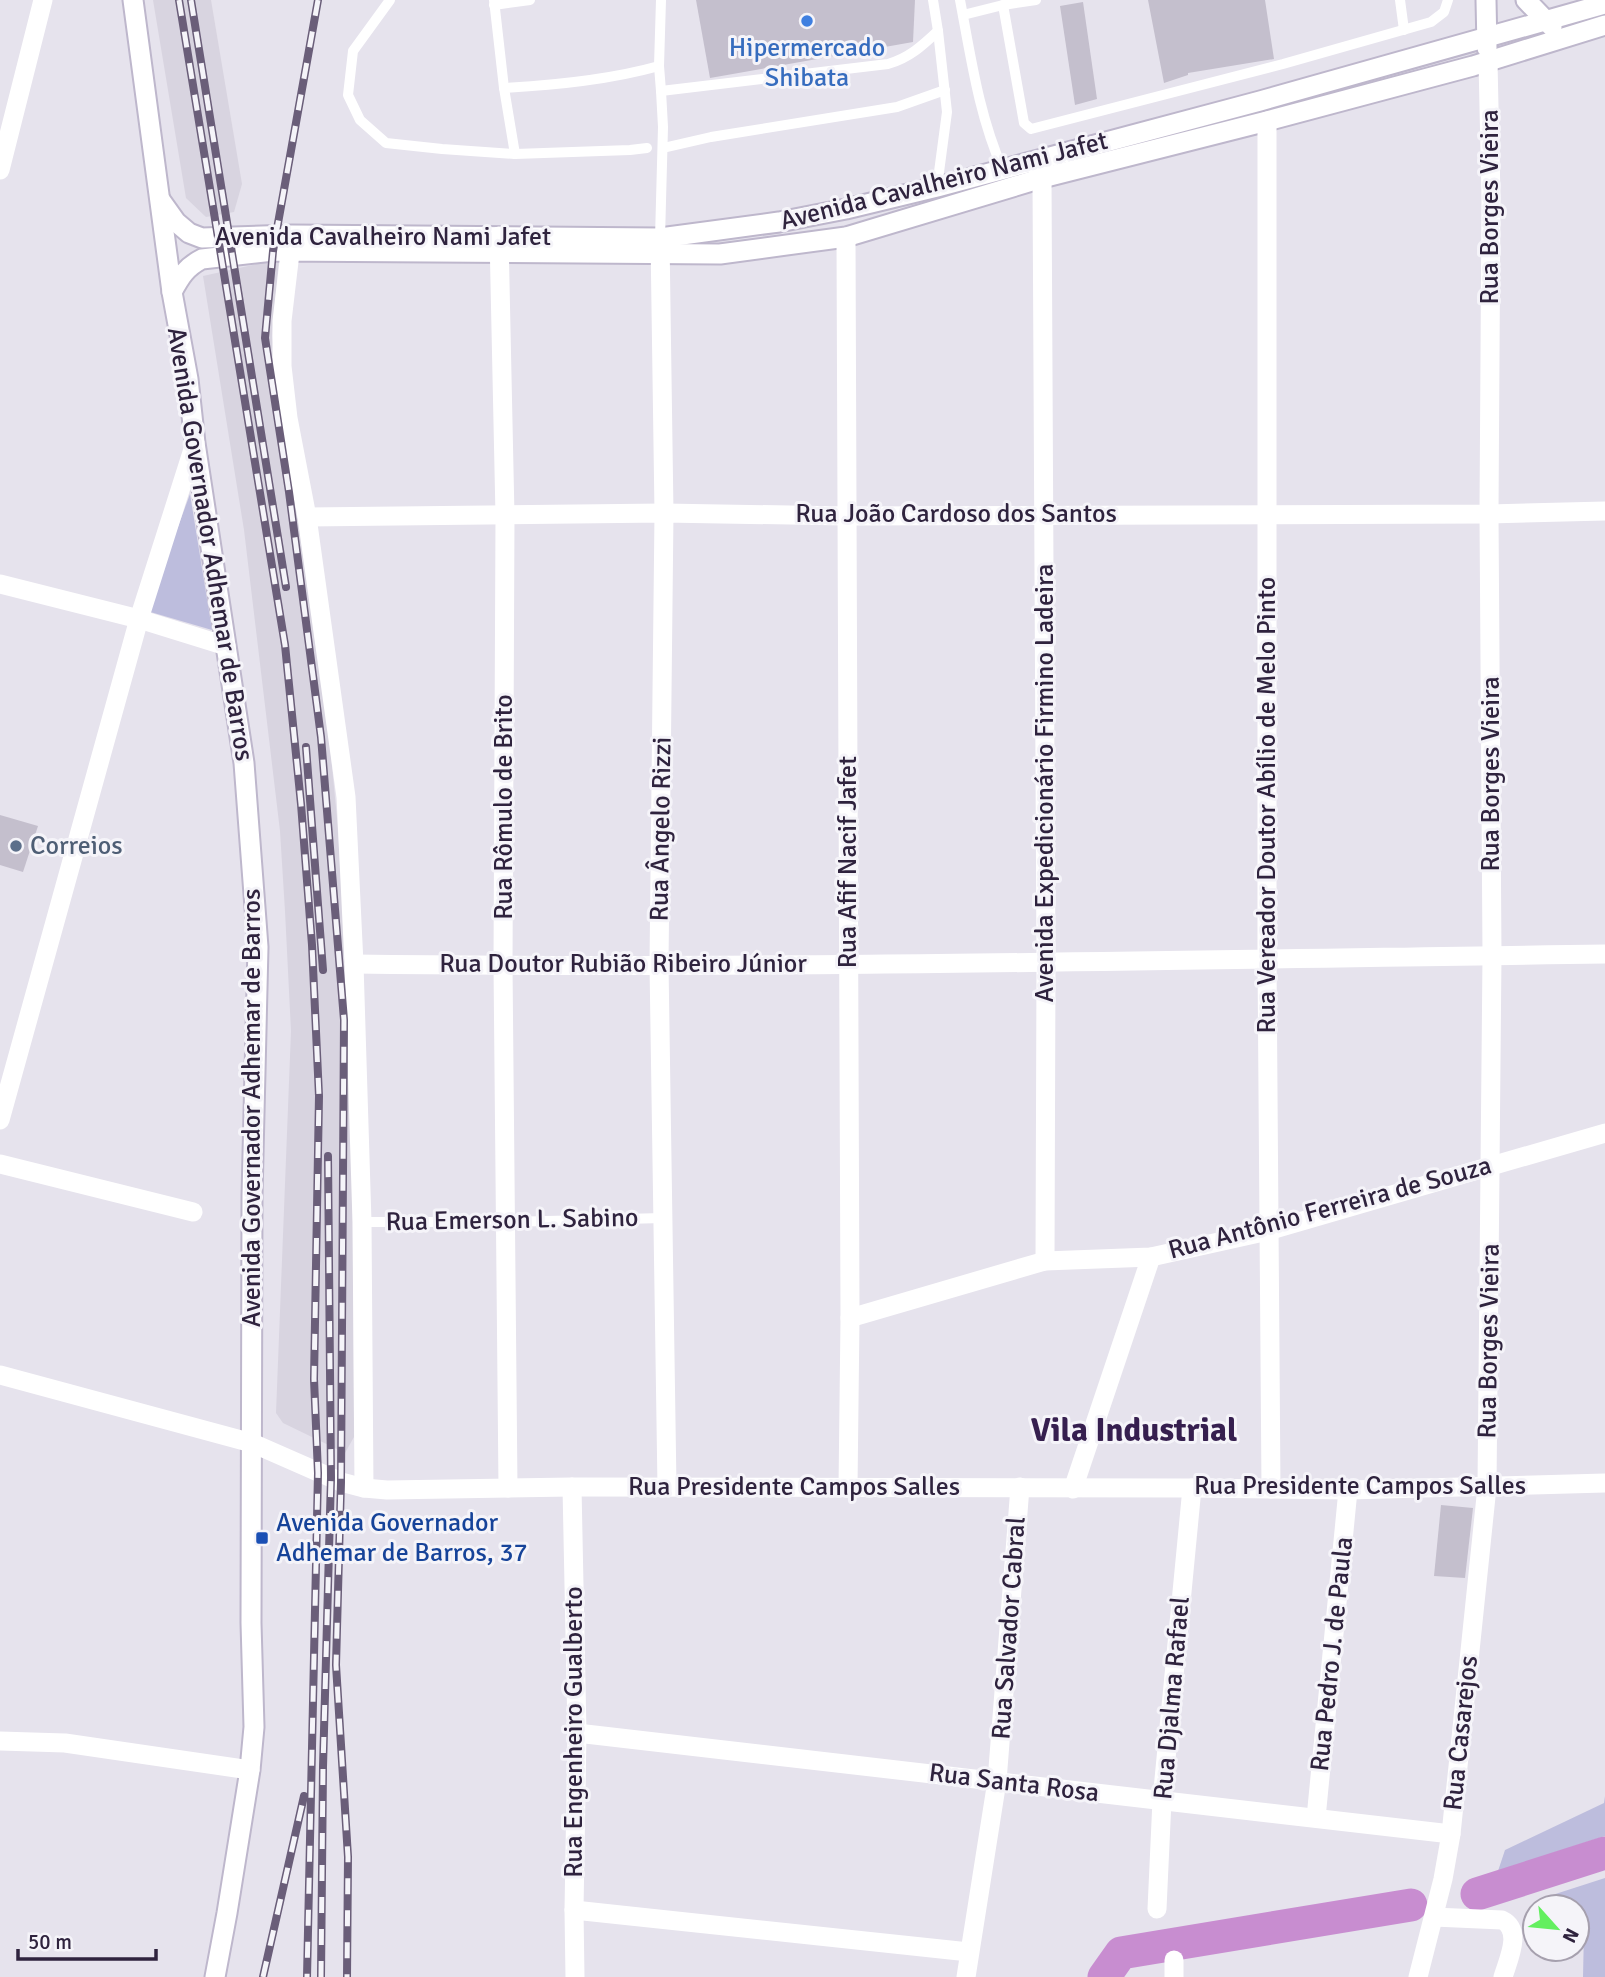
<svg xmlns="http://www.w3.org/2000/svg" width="1605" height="1977" viewBox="0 0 1605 1977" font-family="Signika,sans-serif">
<rect width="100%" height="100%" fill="#e6e3ed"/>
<g fill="#d8d4e0">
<polygon points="153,0 211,0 242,184 234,212 206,217 186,198"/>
<polygon points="279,259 272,336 327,715 337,818 349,1007 352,1099 354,1437 345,1453 283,1423 276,1413 291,1031 285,911 280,831 244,530 203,276"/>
</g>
<g fill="#bdbddd">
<polygon points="190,494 212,630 147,611"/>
<polygon points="1605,1796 1605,1836 1498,1871 1505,1850 1604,1803"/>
<polygon points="1605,1878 1605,1977 1583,1977 1584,1931 1577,1929 1577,1907 1542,1907 1543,1898"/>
</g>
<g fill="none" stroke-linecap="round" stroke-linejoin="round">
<g stroke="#c88dd0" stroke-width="33">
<polyline points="1477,1894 1605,1853"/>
<polyline points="1104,1977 1121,1953 1411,1905"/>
</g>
</g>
<g fill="#c4bfcd">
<polygon points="696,0 915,0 913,42 710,78"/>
<polygon points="1148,0 1265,0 1274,59 1188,73 1188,75 1164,83"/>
<polygon points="1083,2 1097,99 1075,105 1060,6"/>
<polygon points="0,815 38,826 23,872 0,865"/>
<polygon points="1441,1505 1473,1508 1465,1578 1434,1576"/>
</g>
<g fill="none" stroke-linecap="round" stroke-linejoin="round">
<g stroke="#beb7cc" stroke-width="23">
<g id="secondary">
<polyline points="133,0 172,292 188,379 195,443 244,763 258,947 252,1196 251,1623 254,1727 250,1770 227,1913 215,1977"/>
<polyline points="1486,0 1487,48"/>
<polyline points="1526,0 1552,27"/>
<polyline points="161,201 176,222 189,233 202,238 292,235 660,238 779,222 846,209 937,187 1260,101 1605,4"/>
<path d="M172,292c8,-15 14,-25 30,-33l71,-8 447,3 126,-17 196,-59 225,-57 206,-55 132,-41"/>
</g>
</g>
<g stroke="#fff" stroke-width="10">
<polyline points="390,0 353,51 348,95 360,120 386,143 442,149 515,154 630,150 647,148"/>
<polyline points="494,0 504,88 515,154"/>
<polyline points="933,0 938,31 947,112 937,187"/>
<path d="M960,0c11,58 19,116 43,170"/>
<polyline points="1400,0 1404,30"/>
<polyline points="494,5 530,0"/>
<polyline points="1003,5 1024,123 1031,129 1283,64 1431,22 1444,12 1448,0"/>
<polyline points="963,15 1003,5 1036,0"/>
<path d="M504,88c52,-3 105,-8 155,-22"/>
<polyline points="661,91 659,66 661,0"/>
<polyline points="663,148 711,137 897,107 945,90"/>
<path d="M660,238l3,-111 -2,-36 227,-27c21,-6 34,-18 50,-33"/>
<polyline points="362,1222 506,1222 663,1218"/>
</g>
<g stroke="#fff" stroke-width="19">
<polyline points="1267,121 1267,960 1271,1489"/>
<polyline points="1037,164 1042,178 1046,964 1045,1261"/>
<polyline points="0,170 43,0"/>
<polyline points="292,236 282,321 282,366 288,418 307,517 346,797 354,964 362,1222 364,1488"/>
<polyline points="499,236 505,516 503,965 508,1488"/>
<polyline points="846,237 850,1318 848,1488"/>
<polyline points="660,239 664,513 659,964 667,1487"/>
<polyline points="307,517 664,513 847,516 1489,514 1605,511"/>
<polyline points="0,584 139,619 226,646"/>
<path d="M354,964c417,5 834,-4 1251,-10"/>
<polyline points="0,1120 139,619 195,443"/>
<polyline points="0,1164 193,1212"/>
<polyline points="850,1318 1045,1261 1151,1257 1268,1231 1605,1133"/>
<polyline points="0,1375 252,1443 341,1482 364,1488 387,1490 572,1487 1192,1488 1348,1490 1605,1483"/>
<polyline points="572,1487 577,1733 574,1910 575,1977"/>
<polyline points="1073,1489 1151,1257"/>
<polyline points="577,1733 1451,1834"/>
<polyline points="0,1741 65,1743 250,1770"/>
<polyline points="1316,1818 1348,1490"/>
<polyline points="1157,1909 1162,1800 1192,1488"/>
<polyline points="574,1910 969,1952"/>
<path d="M1434,1917l68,3c21,10 6,40 1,57"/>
<polyline points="1174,1960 1174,1977"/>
<polyline points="966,1977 997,1781 1020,1487"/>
<polyline points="1418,1977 1443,1879 1451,1834 1487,1487 1492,955 1489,514 1491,197 1488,62"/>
</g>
<use href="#secondary" stroke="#fff" stroke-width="19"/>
<g stroke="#6a5e79" stroke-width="8">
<g id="rail">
<polyline points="179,0 285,645 301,804 312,945 319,1096 314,1379 318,1473 307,1977"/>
<polyline points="191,0 286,587"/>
<polyline points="318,0 273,251 265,338 289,492 321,737 344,1020 341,1482 336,1665 348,1857 347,1977"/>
<polyline points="306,747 323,970"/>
<polyline points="263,1977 304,1796"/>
<polyline points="321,1977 323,1767 331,1478 328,1156"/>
</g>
</g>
<use href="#rail" stroke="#f5f4f9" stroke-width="5" stroke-dasharray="16" stroke-linecap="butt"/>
</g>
<circle fill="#3f7fe0" stroke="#f5f4f9" stroke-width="2.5" cx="807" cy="21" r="7"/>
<circle fill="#5c6f8a" stroke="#f5f4f9" stroke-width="2.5" cx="16" cy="846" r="7"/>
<rect fill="#1a4fb4" stroke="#f5f4f9" stroke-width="2.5" x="255" y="1531" width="14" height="14" rx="3.5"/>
<g text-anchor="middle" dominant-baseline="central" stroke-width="6" stroke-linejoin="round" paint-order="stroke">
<g font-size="26" fill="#366cbe" stroke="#f5f4f9">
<text x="807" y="48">Hipermercado<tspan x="807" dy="30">Shibata</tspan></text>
</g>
<g font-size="26" fill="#2f233e" stroke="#f5f4f9">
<text transform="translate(944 181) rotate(-14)">Avenida Cavalheiro Nami Jafet</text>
<text transform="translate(1490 207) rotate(-90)">Rua Borges Vieira</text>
<text x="383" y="237">Avenida Cavalheiro Nami Jafet</text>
<text x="956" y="514">Rua João Cardoso dos Santos</text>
<text transform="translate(210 544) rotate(81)">Avenida Governador Adhemar de Barros</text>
<text transform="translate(1491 774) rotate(-90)">Rua Borges Vieira</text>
<text transform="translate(1045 783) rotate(-90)">Avenida Expedicionário Firmino Ladeira</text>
<text transform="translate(1267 805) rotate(-90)">Rua Vereador Doutor Abílio de Melo Pinto</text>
<text transform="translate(504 807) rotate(-90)">Rua Rômulo de Brito</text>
<text transform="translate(661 829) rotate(-89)">Rua Ângelo Rizzi</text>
<text transform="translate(848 862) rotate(-90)">Rua Afif Nacif Jafet</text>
<text x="623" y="964">Rua Doutor Rubião Ribeiro Júnior</text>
<text transform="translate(252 1108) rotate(-90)">Avenida Governador Adhemar de Barros</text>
<text transform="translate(1330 1208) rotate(-15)">Rua Antônio Ferreira de Souza</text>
<text transform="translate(512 1220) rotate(-1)">Rua Emerson L. Sabino</text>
<text transform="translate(1489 1341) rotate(-89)">Rua Borges Vieira</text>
<text x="1360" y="1486">Rua Presidente Campos Salles</text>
<text x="794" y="1487">Rua Presidente Campos Salles</text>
<text transform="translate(1009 1628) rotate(-86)">Rua Salvador Cabral</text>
<text transform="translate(1332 1654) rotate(-84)">Rua Pedro J. de Paula</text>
<text transform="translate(1172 1698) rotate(-85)">Rua Djalma Rafael</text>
<text transform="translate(574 1732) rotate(-90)">Rua Engenheiro Gualberto</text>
<text transform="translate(1461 1733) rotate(-84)">Rua Casarejos</text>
<text transform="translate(1014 1783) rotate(7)">Rua Santa Rosa</text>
</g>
<g font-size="26" fill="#4e5e75" stroke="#f5f4f9" text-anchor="start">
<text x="30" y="846">Correios</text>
</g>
<g font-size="26" fill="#164399" stroke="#f5f4f9" text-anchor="start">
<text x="276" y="1523">Avenida Governador<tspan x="276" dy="30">Adhemar de Barros, 37</tspan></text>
</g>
<g font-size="33" font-weight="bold" fill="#361f4f" stroke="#f5f4f9">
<text x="1134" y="1430">Vila Industrial</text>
</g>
</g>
<g transform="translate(1556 1928) rotate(117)"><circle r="33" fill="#f5f4f9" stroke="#a6a0ae" stroke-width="2"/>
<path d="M0-5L12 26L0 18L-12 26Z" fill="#63ef5f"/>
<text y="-10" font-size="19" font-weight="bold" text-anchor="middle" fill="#2f233e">N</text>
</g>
<path d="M18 1949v10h138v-10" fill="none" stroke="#2f233e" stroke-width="3.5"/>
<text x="28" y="1949" font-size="21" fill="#2f233e" stroke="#f5f4f9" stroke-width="5" paint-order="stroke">50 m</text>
</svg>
